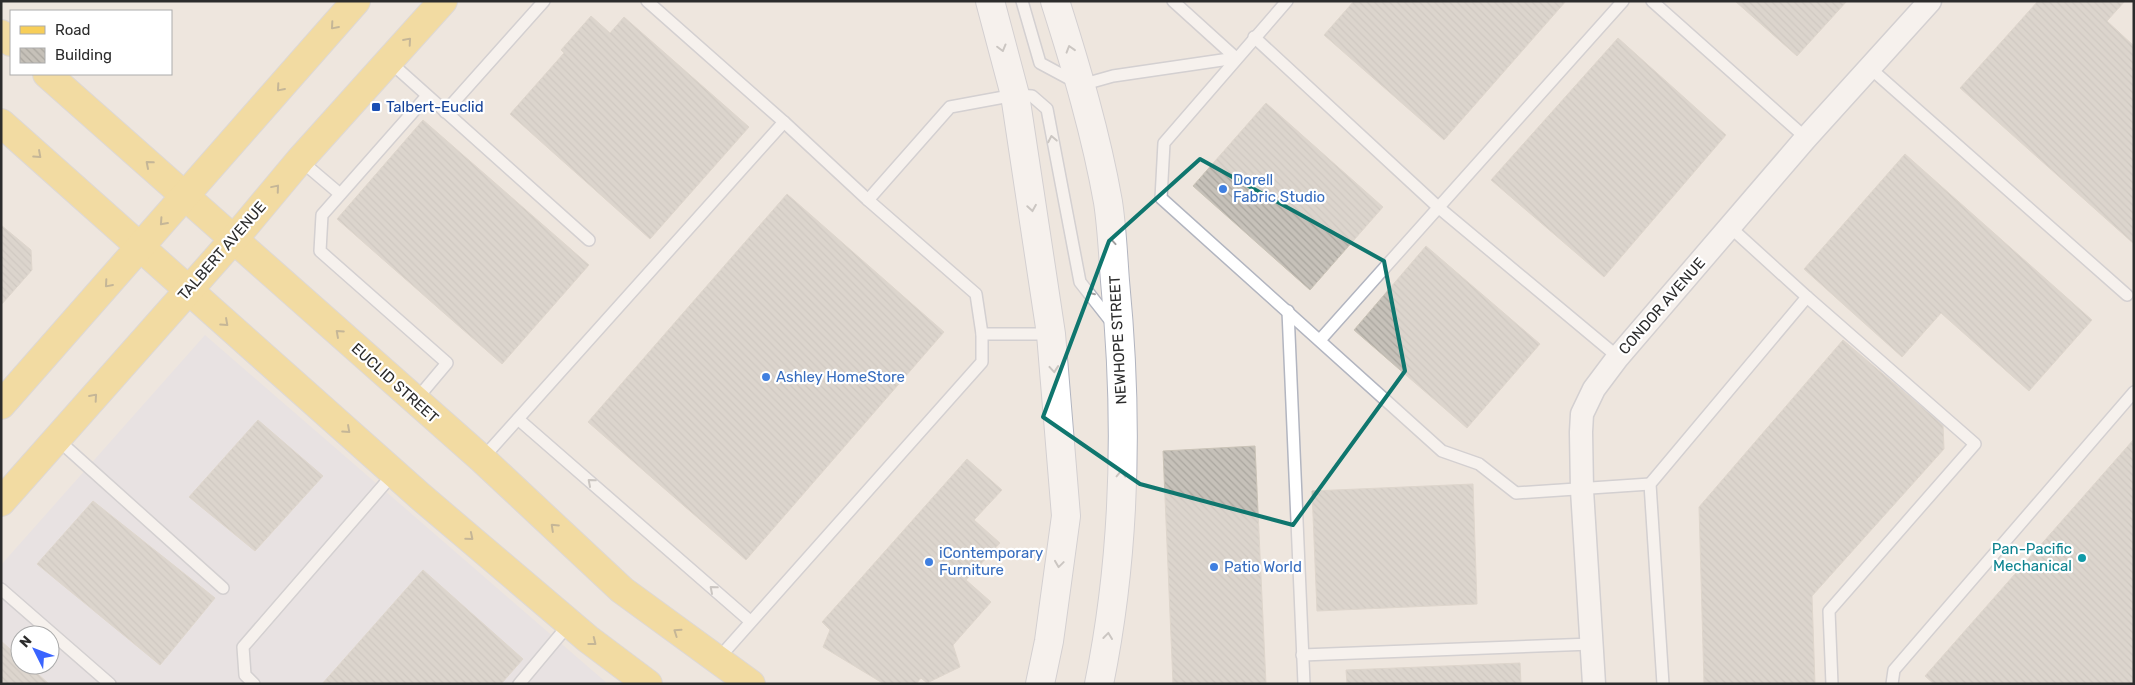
<svg xmlns="http://www.w3.org/2000/svg" width="2135" height="685" viewBox="0 0 2135 685" font-family="Rubik,sans-serif">
<defs>
<pattern id="building-back-hatch" width="6" height="6" patternUnits="userSpaceOnUse" patternTransform="scale(1.25)"><rect width="6" height="6" fill="#c6c1b9"/><path d="M-1 5l2 2M0 0l6 6M5-1l2 2" fill="none" stroke="#aaa69f"/></pattern>
</defs>
<rect width="100%" height="100%" fill="#eee6de"/>
<path fill="#e0dee6" fill-rule="evenodd" d="M205,335l403,349h-607v-119zM20,635h30v30h-30z"/>
<g fill="url(#building-back-hatch)" stroke="#cac3b7">
<polygon points="1354,1 1566,1 1444,140 1324,35"/>
<polygon points="1735,1 1847,1 1797,56"/>
<polygon points="2038,1 2125,1 2107,21 2134,46 2134,244 1960,88"/>
<polygon points="591,16 610,33 624,17 749,127 650,239 510,114 564,53 561,50"/>
<polygon points="1618,38 1726,135 1604,277 1491,180"/>
<polygon points="1266,103 1383,207 1310,290 1193,186"/>
<polygon points="423,120 589,265 502,364 337,219"/>
<polygon points="1905,154 2092,320 2029,391 1941,313 1902,357 1804,269"/>
<polygon points="787,194 944,332 746,560 588,422"/>
<polygon points="1,225 31,250 32,270 1,305"/>
<polygon points="1426,246 1540,344 1467,428 1354,330"/>
<polygon points="1843,340 1943,425 1944,449 1812,596 1815,684 1704,684 1699,507"/>
<polygon points="258,420 323,476 255,551 189,497"/>
<polygon points="2134,439 2134,684 1934,684 1925,676"/>
<polygon points="1255,446 1266,684 1173,684 1163,451"/>
<polygon points="967,459 1002,490 974,520 1000,543 966,580 991,602 953,645 960,667 927,683 921,678 916,684 884,684 823,647 830,630 822,622"/>
<polygon points="1473,484 1477,604 1317,611 1312,491"/>
<polygon points="93,501 215,598 160,665 37,564"/>
<polygon points="423,570 523,659 501,684 322,684"/>
<polygon points="1,641 20,658 20,665 28,665 49,684 1,684"/>
<polygon points="1520,663 1521,684 1347,684 1346,670"/>
</g>
<g fill="none" stroke-linecap="round" stroke-linejoin="round">
<g stroke="#b2b5c0" stroke-width="14">
<g id="lane">
<polyline points="1022,1 1040,63 1081,85 1113,76 1236,58"/>
<polyline points="1173,1 1236,58"/>
<polyline points="1287,1 1164,143 1161,198 1442,451 1479,464 1516,493 1650,484"/>
<polyline points="1652,1 1806,138"/>
<polyline points="1254,37 1438,207 1618,357"/>
<polyline points="390,62 589,240"/>
<polyline points="1870,68 2127,295"/>
<polyline points="445,112 544,1"/>
<polyline points="784,122 868,200"/>
<polyline points="300,160 340,194"/>
<polyline points="1807,297 1975,444 1829,611 1832,684"/>
<polyline points="1288,311 1304,684"/>
<polyline points="982,334 1051,334"/>
<polyline points="1320,340 1623,1"/>
<polyline points="415,401 447,363 320,251 322,215 427,96"/>
<polyline points="518,419 750,621"/>
<polyline points="57,439 223,588"/>
<polyline points="482,459 784,122 647,1"/>
<polyline points="1,589 110,684"/>
<polyline points="1302,655 1592,644"/>
<polyline points="718,659 982,362 982,334 976,294 868,200 950,107 1015,95 1032,96 1047,109 1080,282 1113,324"/>
<polyline points="254,684 245,675 243,647 394,473"/>
<polyline points="519,684 570,623"/>
<polyline points="1663,684 1650,484 1807,297 1730,227"/>
<polyline points="1892,684 1894,670 2134,392"/>
</g>
</g>
<g stroke="#b2b5c0" stroke-width="25">
<polyline id="street" points="1594,684 1582,490 1581,432 1582,414 1594,389 1618,357 1806,138 1930,1"/>
</g>
<g stroke="#b2b5c0" stroke-width="30">
<g id="secondary">
<polyline points="990,1 1015,95 1051,334 1066,516 1049,641 1040,684"/>
<path d="M1055,1c21,66 41,133 53,201 4,26 5,53 7,79 13,133 11,271 -16,403"/>
</g>
</g>
<g stroke="#c8c8c8" stroke-width="30">
<g id="primary">
<polyline points="1,34 11,42"/>
<polyline points="47,74 482,459 622,590 751,684"/>
<polyline points="1,123 421,497 588,639 648,684"/>
<polyline points="1,405 356,1"/>
<polyline points="1,502 234,239 300,160 443,1"/>
</g>
</g>
<use href="#lane" stroke="#fff" stroke-width="11"/>
<use href="#street" stroke="#fff" stroke-width="22"/>
<use href="#secondary" stroke="#fff" stroke-width="28"/>
<use href="#primary" stroke="#f7ce59" stroke-width="28"/>
</g>
<defs><path id="oneway-chevron" d="M-2-3.5L2.5 0L-2 3.5" fill="none" stroke-width="1.6" stroke-linecap="round" stroke-linejoin="round" transform="scale(1.25)"/></defs>
<g stroke="#927d42">
<use href="#oneway-chevron" transform="translate(334 26) rotate(131)"/>
<use href="#oneway-chevron" transform="translate(408 41) rotate(-49)"/>
<use href="#oneway-chevron" transform="translate(280 88) rotate(131)"/>
<use href="#oneway-chevron" transform="translate(38 155) rotate(42)"/>
<use href="#oneway-chevron" transform="translate(149 164) rotate(-139)"/>
<use href="#oneway-chevron" transform="translate(276 188) rotate(-50)"/>
<use href="#oneway-chevron" transform="translate(163 222) rotate(132)"/>
<use href="#oneway-chevron" transform="translate(108 284) rotate(131)"/>
<use href="#oneway-chevron" transform="translate(225 323) rotate(42)"/>
<use href="#oneway-chevron" transform="translate(339 333) rotate(-138)"/>
<use href="#oneway-chevron" transform="translate(94 397) rotate(-49)"/>
<use href="#oneway-chevron" transform="translate(347 430) rotate(42)"/>
<use href="#oneway-chevron" transform="translate(554 527) rotate(-137)"/>
<use href="#oneway-chevron" transform="translate(470 537) rotate(40)"/>
<use href="#oneway-chevron" transform="translate(677 632) rotate(-146)"/>
<use href="#oneway-chevron" transform="translate(593 642) rotate(38)"/>
</g>
<g stroke="#a0a0a0">
<use href="#oneway-chevron" transform="translate(1002 48) rotate(75)"/>
<use href="#oneway-chevron" transform="translate(1070 49) rotate(-107)"/>
<use href="#oneway-chevron" transform="translate(1052 139) rotate(-101)"/>
<use href="#oneway-chevron" transform="translate(1032 208) rotate(81)"/>
<use href="#oneway-chevron" transform="translate(1111 242) rotate(-95)"/>
<use href="#oneway-chevron" transform="translate(1090 295) rotate(-128)"/>
<use href="#oneway-chevron" transform="translate(1054 369) rotate(85)"/>
<use href="#oneway-chevron" transform="translate(1121 474) rotate(-88)"/>
<use href="#oneway-chevron" transform="translate(591 482) rotate(-139)"/>
<use href="#oneway-chevron" transform="translate(1059 564) rotate(98)"/>
<use href="#oneway-chevron" transform="translate(713 589) rotate(-139)"/>
<use href="#oneway-chevron" transform="translate(1108 636) rotate(-83)"/>
</g>
<path d="M0 0H2135V685H0ZM1200,159l184,102 21,110 -112,154 -153,-41 -97,-67 66,-176z" fill="#eee6de" fill-opacity=".55" fill-rule="evenodd"/>
<path fill="none" stroke="#0f766e" stroke-width="4" stroke-linejoin="round" d="M1200,159l184,102 21,110 -112,154 -153,-41 -97,-67 66,-176z"/>
<rect fill="#1a4fb4" stroke="#fff" stroke-width="2" x="371" y="102" width="10" height="10" rx="2.5"/>
<g fill="#3f7fe0" stroke="#fff" stroke-width="2">
<circle cx="1223" cy="189" r="5"/>
<circle cx="766" cy="377" r="5"/>
<circle cx="929" cy="562" r="5"/>
<circle cx="1214" cy="567" r="5"/>
</g>
<circle fill="#0f9aa8" stroke="#fff" stroke-width="2" cx="2082" cy="558" r="5"/>
<g text-anchor="middle" dominant-baseline="central" stroke-width="4.5" stroke-linejoin="round" paint-order="stroke">
<g font-size="15" fill="#164399" stroke="#fff" text-anchor="start">
<text x="386" y="107">Talbert-Euclid</text>
</g>
<g font-size="15" fill="#366cbe" stroke="#fff" text-anchor="start">
<text x="1233" y="180">Dorell<tspan x="1233" dy="17">Fabric Studio</tspan></text>
<text x="776" y="377">Ashley HomeStore</text>
<text x="939" y="553">iContemporary<tspan x="939" dy="17">Furniture</tspan></text>
<text x="1224" y="567">Patio World</text>
</g>
<g font-size="15" fill="#2c2c2c" stroke="#fff">
<text transform="translate(222 251) rotate(-49)">TALBERT AVENUE</text>
<text transform="translate(1662 306) rotate(-49)">CONDOR AVENUE</text>
<text transform="translate(1118 340) rotate(-93)">NEWHOPE STREET</text>
<text transform="translate(395 383) rotate(42)">EUCLID STREET</text>
</g>
<g font-size="15" fill="#0d838f" stroke="#fff" text-anchor="end">
<text x="2072" y="549">Pan-Pacific<tspan x="2072" dy="17">Mechanical</tspan></text>
</g>
</g>
<rect width="2135" height="685" fill="none" stroke="#2c2c2c" stroke-width="5"/>
<rect x="10" y="10" width="162" height="65" fill="#ffffff" stroke="#ababab"/>
<rect x="20" y="26" width="25" height="8" fill="#f7ce59" stroke="#ababab"/>
<text x="55" y="35" font-size="15" fill="#2c2c2c">Road</text>
<rect x="20" y="48" width="25" height="15" fill="url(#building-back-hatch)" stroke="#ababab"/>
<text x="55" y="60" font-size="15" fill="#2c2c2c">Building</text>
<g transform="translate(35 650) rotate(312)"><circle r="24" fill="#ffffff" stroke="#ababab"/>
<path d="M0-4L9 19L0 12L-9 19Z" fill="#3a64ff"/>
<text y="-8" font-size="14" font-weight="bold" text-anchor="middle" fill="#2c2c2c">N</text>
</g>
</svg>
